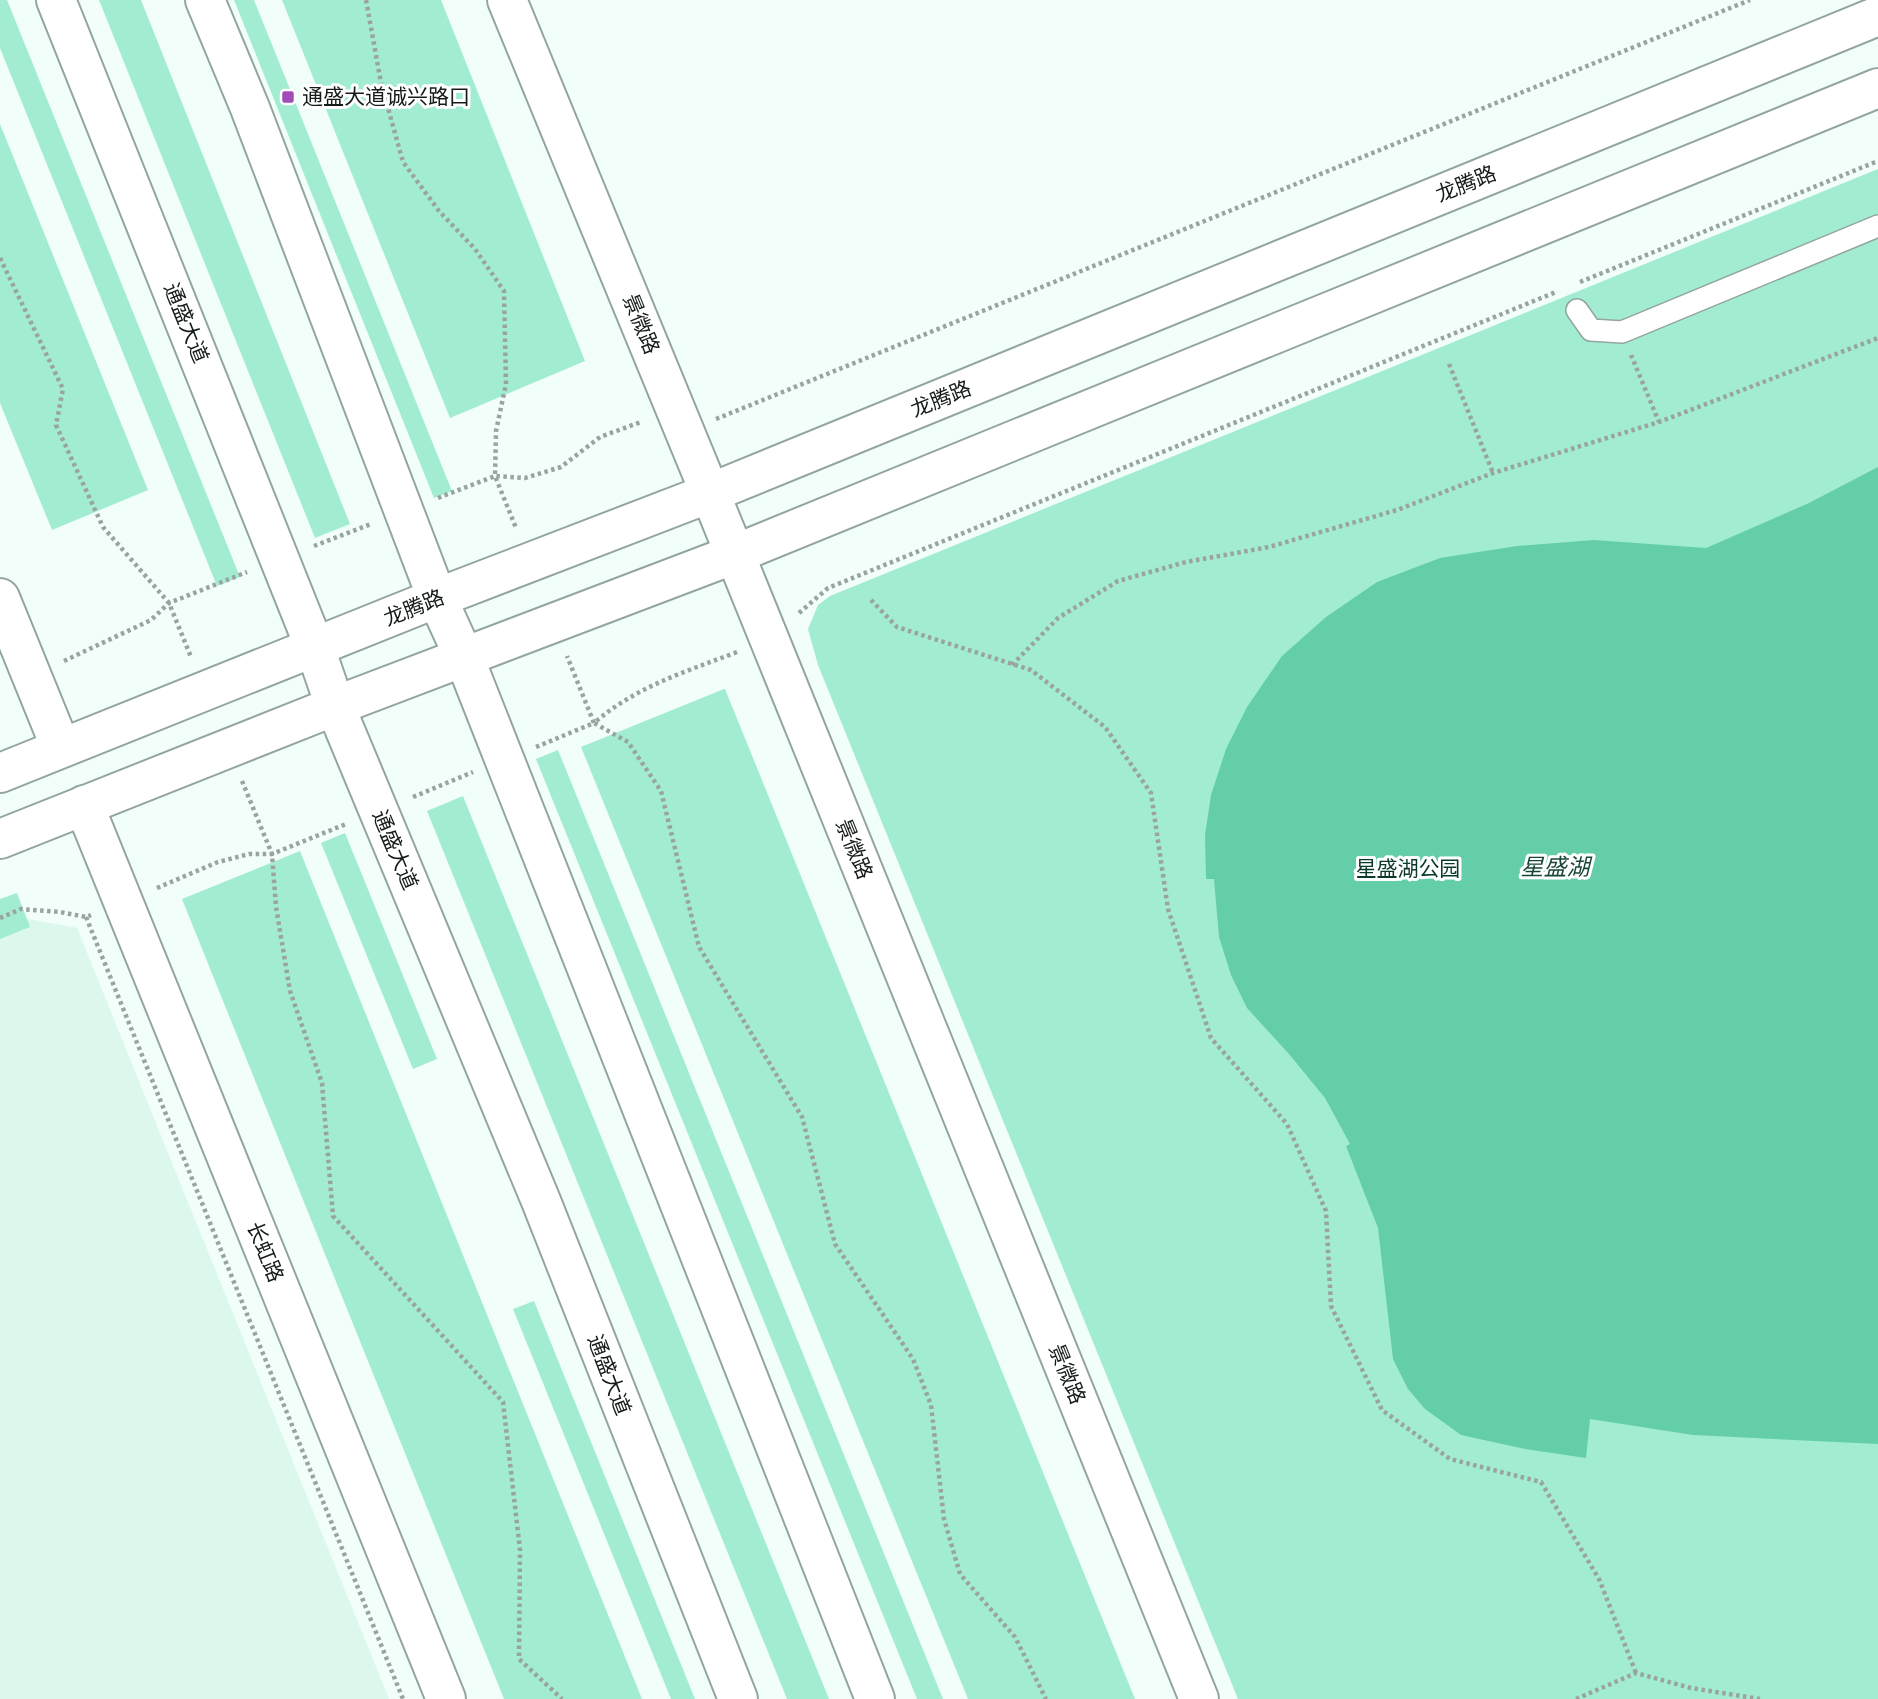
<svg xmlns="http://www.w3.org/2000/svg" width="1878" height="1699" viewBox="0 0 1878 1699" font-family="'DM Sans','Noto Sans SC',sans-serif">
<rect width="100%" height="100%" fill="#f2fef9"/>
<polygon fill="#dcf8ec" points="23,918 77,928 389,1699 0,1699 0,927"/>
<g fill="#a2edd1">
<polygon points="0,0 7,0 240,577 217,586 0,48"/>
<polygon points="99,0 141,0 350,524 315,538"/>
<polygon points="234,0 254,0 452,491 434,498"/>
<polygon points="282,0 441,0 585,361 450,418"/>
<polygon points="0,124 148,490 52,530 0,403"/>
<polygon points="1878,169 1878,1699 1238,1699 818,665 808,629 818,605 830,596"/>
<polygon points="724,689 725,689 1135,1699 968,1699 581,747"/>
<polygon points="558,750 943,1699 917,1699 536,759"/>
<polygon points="463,796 829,1699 787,1699 427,811"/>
<polygon points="345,833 437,1059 413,1069 321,843"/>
<polygon points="300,851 642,1699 504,1699 182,899"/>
<polygon points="17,893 30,927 0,939 0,899"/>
<polygon points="534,1301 695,1699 671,1699 513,1309"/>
</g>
<polygon fill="#64cea9" points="1878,467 1878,1444 1693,1435 1590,1419 1586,1458 1525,1449 1461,1435 1425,1409 1408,1389 1393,1359 1378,1228 1346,1146 1350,1144 1325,1098 1289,1054 1247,1008 1231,975 1219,937 1214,879 1206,879 1205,835 1211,795 1226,749 1247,707 1282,656 1326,617 1377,582 1440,558 1517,546 1594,540 1706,548 1809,503"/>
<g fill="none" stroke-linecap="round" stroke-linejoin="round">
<g stroke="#93a69e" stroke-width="24">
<polyline id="service" points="1577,310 1591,330 1622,332 1878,226"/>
</g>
<g stroke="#93a69e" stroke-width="42">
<g id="minor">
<polyline points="507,0 710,493 1199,1699"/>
<polyline points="0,598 61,748"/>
<polyline points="84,805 446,1699"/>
</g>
</g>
<g stroke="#93a69e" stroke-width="42">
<g id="secondary">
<polyline points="0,773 437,598 710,493 1878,16"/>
<polyline points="0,839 335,706 735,554 1878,88"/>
</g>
</g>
<g stroke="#93a69e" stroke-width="42">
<g id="primary">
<polyline points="56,0 315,648 335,706 541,1201 738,1699"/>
<polyline points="205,0 250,108 437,598 464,657 875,1699"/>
</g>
</g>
<g stroke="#9aa49f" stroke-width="4.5" stroke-dasharray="3.5 3.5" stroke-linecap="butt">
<polyline points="366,0 381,83 403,162 439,211 475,249 504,291 506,384 496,431 495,476 525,478 561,467 600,437 641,422"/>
<polyline points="0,258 63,389 56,425 103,527 169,603 191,657"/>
<polyline points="1580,282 1878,161"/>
<polyline points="1631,355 1659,422"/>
<polyline points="1449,364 1493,473"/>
<polyline points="716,419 1750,0"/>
<polyline points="438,498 495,476 516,528"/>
<polyline points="314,546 371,524"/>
<polyline points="871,600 897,627 1031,670 1105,727 1151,793 1168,909 1211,1038 1287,1124 1326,1211 1331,1306 1382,1410 1450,1459 1541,1482 1599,1579 1636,1673"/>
<polyline points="799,613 828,588 1556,292"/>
<path d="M737,652c-52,20 -100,34 -143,71l34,19 33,49 38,156 103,170 33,127 78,115 18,46 13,114 16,55 55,63 31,62"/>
<polyline points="64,661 151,620 169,603 247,572"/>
<polyline points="1012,665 1058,618 1118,581 1186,562 1269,547 1397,510 1493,473 1659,422 1878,338"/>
<polyline points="536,747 594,723 567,656"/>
<polyline points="242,781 272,854 346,824"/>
<polyline points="413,797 473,772"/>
<polyline points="157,888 218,862 249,854 272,854 276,907 290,991 322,1083 333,1216 503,1402 520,1550 519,1659 562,1699"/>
<polyline points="86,917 403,1699"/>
<polyline points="0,918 21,909 60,912 86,917 91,915"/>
<polyline points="1576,1699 1636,1673 1691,1688 1760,1699"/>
</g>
<use href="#service" stroke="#fff" stroke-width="21"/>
<use href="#minor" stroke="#fff" stroke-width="38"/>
<use href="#secondary" stroke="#fff" stroke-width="38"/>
<use href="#primary" stroke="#fff" stroke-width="38"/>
</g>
<rect fill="#a24cba" stroke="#fff" stroke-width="2.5" x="281" y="90" width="14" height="14" rx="3.5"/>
<g text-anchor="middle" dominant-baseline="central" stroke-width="6" stroke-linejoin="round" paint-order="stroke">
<g font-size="21" fill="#141b18" stroke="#fff" text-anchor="start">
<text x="302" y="97">通盛大道诚兴路口</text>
</g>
<g font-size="21" fill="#141b18" stroke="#fff">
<text transform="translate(1466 184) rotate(-22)">龙腾路</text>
<text transform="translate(186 323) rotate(68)">通盛大道</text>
<text transform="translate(641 324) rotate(68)">景微路</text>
<text transform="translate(941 399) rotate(-22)">龙腾路</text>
<text transform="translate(414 608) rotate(-22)">龙腾路</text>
<text transform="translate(854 849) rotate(68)">景微路</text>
<text transform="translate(395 850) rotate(67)">通盛大道</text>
<text transform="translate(265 1252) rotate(68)">长虹路</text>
<text transform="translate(1067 1374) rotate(68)">景微路</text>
<text transform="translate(609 1375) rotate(69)">通盛大道</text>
</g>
<g font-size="21" fill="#0a3a2c" stroke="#fff">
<text x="1408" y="869">星盛湖公园</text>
</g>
<g font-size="23" font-style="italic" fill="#1a4738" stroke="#fff">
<text x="1555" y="867">星盛湖</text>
</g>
</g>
</svg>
